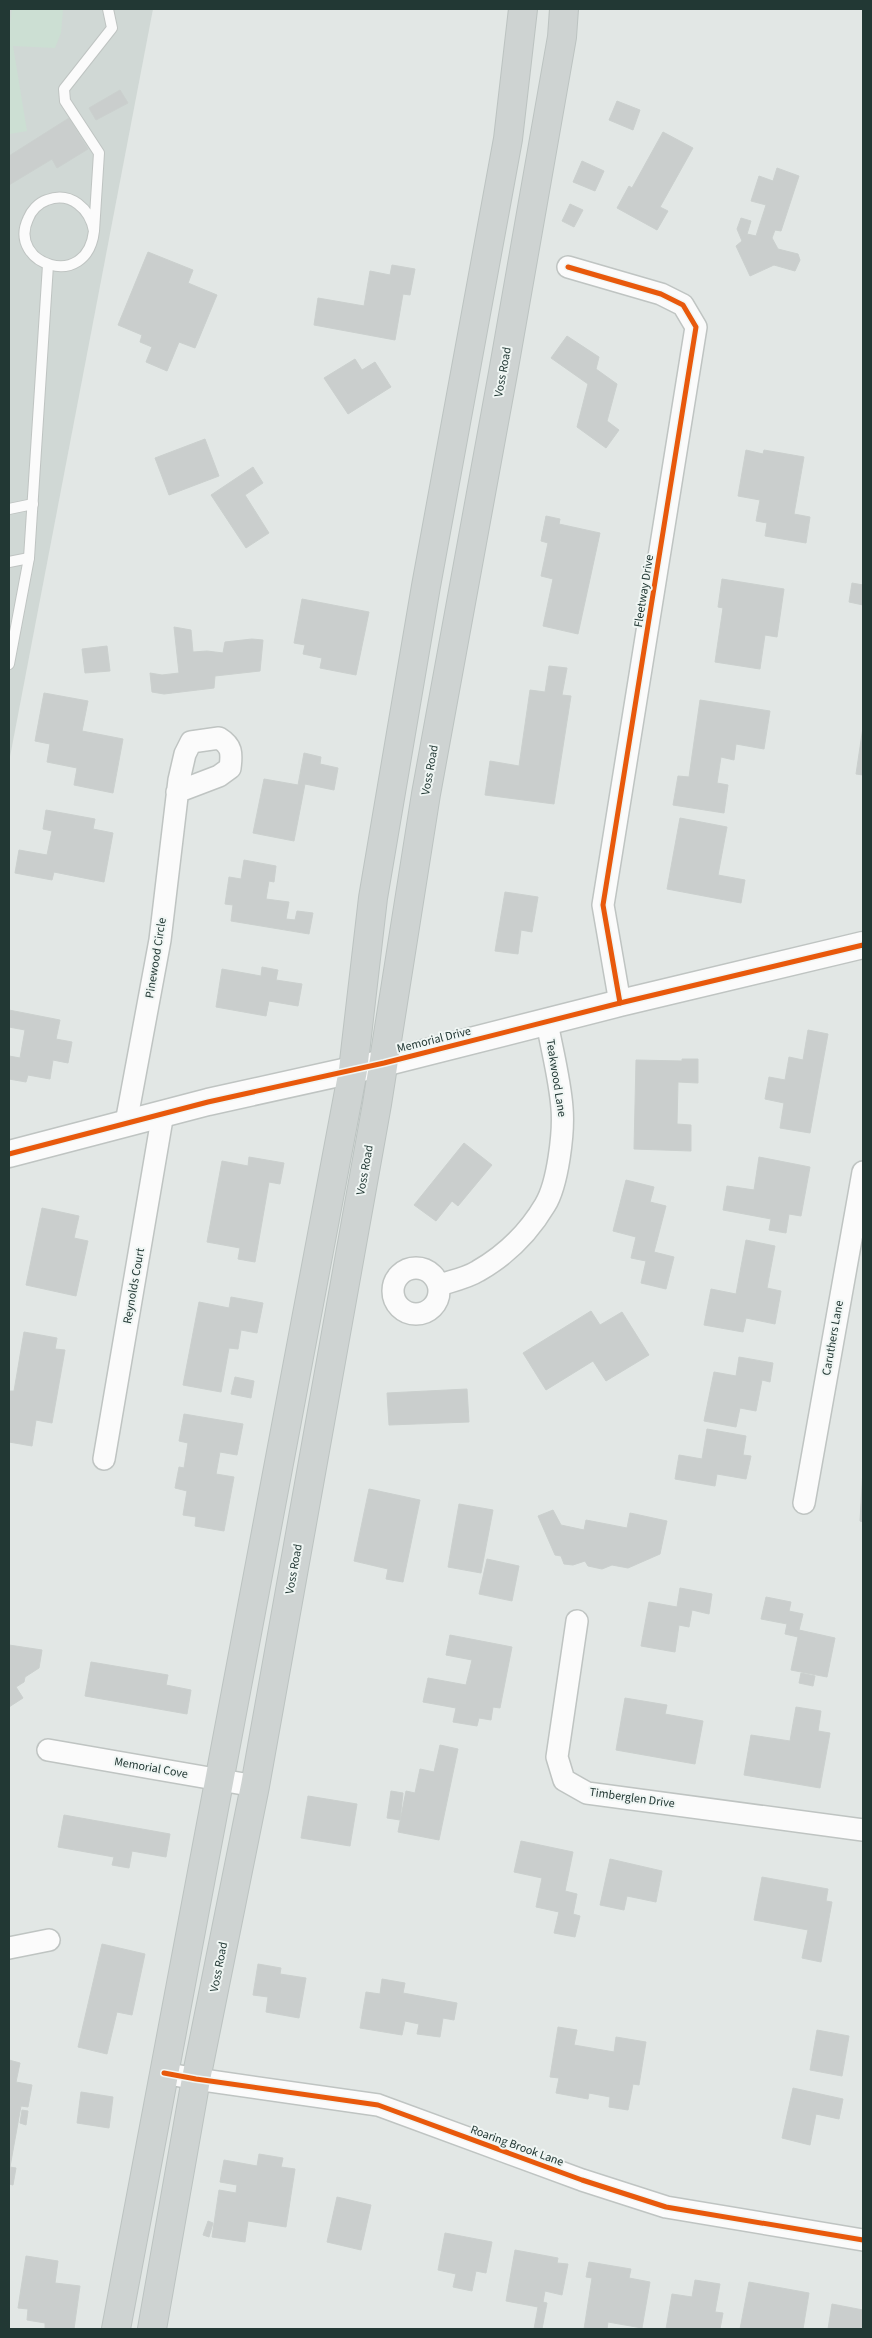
<svg xmlns="http://www.w3.org/2000/svg" width="872" height="2338" viewBox="0 0 872 2338" font-family="'Source Sans 3',sans-serif">
<rect width="100%" height="100%" fill="#e2e7e5"/>
<polygon fill="#d0d8d5" points="9,9 153,9 9,762"/>
<polygon fill="#ccdfd3" points="12,9 63,9 61,33 55,48 13,46 27,131 9,134 9,31"/>
<g fill="#cacecd" stroke="#cbd0ce">
<polygon points="120,90 128,103 96,120 89,108"/>
<polygon points="617,101 640,110 633,130 609,120"/>
<polygon points="69,118 88,149 57,168 52,159 9,185 9,156"/>
<polygon points="663,132 693,148 660,207 668,211 657,230 617,208 629,186 632,188"/>
<polygon points="582,161 604,171 595,191 573,182"/>
<polygon points="777,168 799,176 781,231 775,230 772,238 778,249 798,254 800,260 795,271 774,265 750,276 736,246 742,241 737,229 741,218 751,221 747,234 756,236 766,205 751,201 759,176 773,181"/>
<polygon points="570,204 583,210 574,227 562,221"/>
<polygon points="148,252 193,270 188,283 217,295 195,348 179,342 167,371 146,362 152,347 140,342 142,335 118,325"/>
<polygon points="392,265 415,269 410,295 403,294 395,340 314,325 318,298 364,306 370,271 390,275"/>
<polygon points="567,336 599,357 596,369 617,384 607,421 619,430 606,448 577,427 588,384 551,358"/>
<polygon points="355,359 362,370 375,362 391,387 348,414 324,378"/>
<polygon points="205,439 219,476 169,495 155,458"/>
<polygon points="746,450 763,454 764,450 804,457 794,514 810,517 806,543 765,536 767,523 756,521 760,500 738,496"/>
<polygon points="253,467 263,483 245,495 269,533 246,548 211,495"/>
<polygon points="546,516 560,519 559,524 600,533 578,634 543,626 553,579 541,576 548,543 541,541"/>
<polygon points="722,579 784,589 777,637 765,635 760,669 715,662 723,608 718,607"/>
<polygon points="852,583 863,585 863,605 849,602"/>
<polygon points="302,599 369,612 356,675 320,668 322,658 303,654 305,645 294,643"/>
<polygon points="174,627 191,630 193,652 207,651 223,653 225,642 252,639 263,640 260,671 215,676 214,688 164,694 152,692 150,673 162,675 179,673"/>
<polygon points="107,646 110,671 85,673 82,649"/>
<polygon points="549,666 567,668 562,695 571,696 554,804 485,795 490,761 519,766 530,690 545,692"/>
<polygon points="44,693 88,701 82,731 123,739 113,793 74,785 77,768 47,762 50,744 35,741"/>
<polygon points="700,700 770,711 764,749 736,744 734,760 721,757 717,783 728,785 724,813 673,805 678,776 689,777"/>
<polygon points="863,727 863,775 856,774"/>
<polygon points="304,753 321,757 320,764 338,768 334,790 305,784 294,841 253,833 264,779 298,785"/>
<polygon points="46,810 95,819 93,829 113,833 104,882 54,872 52,880 15,873 19,850 47,855 52,831 43,829"/>
<polygon points="680,818 727,827 718,875 745,880 741,903 667,889"/>
<polygon points="244,860 276,866 274,882 269,881 266,899 289,902 286,919 295,920 297,911 313,913 309,934 231,921 233,905 225,904 229,877 241,879"/>
<polygon points="505,892 538,897 532,932 521,930 518,954 495,951"/>
<polygon points="262,967 278,970 276,980 302,984 298,1006 269,1001 266,1016 216,1007 222,969 261,976"/>
<polygon points="9,1010 60,1020 56,1039 72,1042 68,1063 53,1060 50,1079 28,1075 26,1082 9,1079 9,1056 20,1058 25,1030 9,1027"/>
<polygon points="808,1030 828,1034 810,1133 780,1128 784,1103 765,1099 769,1077 785,1080 789,1057 803,1060"/>
<polygon points="682,1059 698,1059 698,1083 678,1082 677,1124 691,1125 691,1151 634,1149 636,1060 682,1061"/>
<polygon points="464,1143 492,1165 458,1206 452,1201 436,1221 414,1205"/>
<polygon points="249,1157 284,1163 280,1184 269,1182 255,1262 238,1259 240,1248 207,1242 222,1161 248,1166"/>
<polygon points="759,1157 810,1167 801,1216 789,1214 786,1233 769,1230 771,1219 723,1210 727,1186 754,1190"/>
<polygon points="626,1180 654,1187 650,1202 666,1206 654,1252 674,1257 666,1289 641,1283 646,1261 631,1258 636,1237 613,1231"/>
<polygon points="42,1208 79,1216 74,1238 88,1241 76,1296 26,1285"/>
<polygon points="746,1240 775,1246 767,1288 781,1291 775,1324 746,1318 743,1332 704,1325 711,1289 736,1294"/>
<polygon points="231,1297 263,1303 257,1333 241,1330 238,1349 229,1348 221,1392 183,1385 199,1302 229,1308"/>
<polygon points="591,1311 600,1325 622,1312 649,1355 606,1381 593,1361 546,1390 523,1353"/>
<polygon points="24,1332 57,1338 55,1349 65,1350 52,1423 36,1420 32,1446 9,1442 9,1391 14,1391"/>
<polygon points="739,1357 773,1363 770,1382 762,1380 756,1411 740,1408 736,1427 704,1421 714,1372 736,1376"/>
<polygon points="235,1377 254,1381 251,1398 231,1394"/>
<polygon points="467,1389 469,1422 389,1425 387,1393"/>
<polygon points="184,1414 243,1424 237,1455 220,1452 216,1474 234,1477 224,1531 195,1526 196,1517 183,1515 187,1491 175,1488 179,1467 184,1468 188,1443 179,1441"/>
<polygon points="707,1429 746,1436 743,1455 751,1456 746,1479 717,1474 715,1486 675,1479 679,1455 702,1459"/>
<polygon points="863,1469 863,1522 860,1521"/>
<polygon points="369,1489 420,1500 403,1582 386,1579 388,1569 354,1561"/>
<polygon points="459,1504 493,1510 481,1573 448,1567"/>
<polygon points="553,1510 561,1525 584,1530 586,1520 627,1528 630,1513 667,1521 660,1554 628,1568 612,1565 602,1569 588,1566 585,1561 573,1565 564,1564 561,1556 555,1555 538,1516"/>
<polygon points="487,1559 519,1566 512,1601 479,1594"/>
<polygon points="680,1588 712,1594 709,1614 692,1610 689,1627 679,1625 675,1652 641,1646 649,1602 677,1607"/>
<polygon points="766,1597 791,1602 789,1611 803,1614 799,1630 835,1638 827,1677 791,1670 798,1637 785,1634 787,1624 761,1619"/>
<polygon points="450,1635 512,1647 500,1708 493,1707 491,1720 479,1718 477,1726 453,1722 456,1708 423,1702 428,1678 466,1685 472,1660 446,1655"/>
<polygon points="9,1645 42,1650 39,1668 25,1677 24,1682 16,1687 23,1698 9,1707"/>
<polygon points="91,1662 168,1675 166,1685 191,1690 187,1714 85,1696"/>
<polygon points="801,1673 815,1676 813,1686 799,1683"/>
<polygon points="625,1698 667,1705 665,1714 703,1721 695,1764 616,1750"/>
<polygon points="796,1707 821,1711 818,1731 830,1733 820,1788 744,1775 751,1735 790,1741"/>
<polygon points="440,1745 458,1749 439,1840 398,1832 406,1791 415,1793 420,1769 434,1772"/>
<polygon points="391,1791 403,1793 400,1820 387,1818"/>
<polygon points="308,1796 357,1804 350,1846 301,1838"/>
<polygon points="64,1815 170,1834 166,1857 132,1851 129,1868 112,1865 114,1857 58,1847"/>
<polygon points="521,1841 573,1852 565,1891 577,1894 573,1914 580,1916 575,1937 554,1933 559,1912 536,1907 542,1878 514,1872"/>
<polygon points="610,1859 662,1871 656,1902 627,1896 624,1910 600,1905"/>
<polygon points="762,1877 828,1889 826,1901 832,1902 821,1962 802,1958 808,1930 754,1920"/>
<polygon points="102,1944 145,1954 132,2015 117,2012 107,2054 78,2047"/>
<polygon points="258,1964 281,1968 280,1974 306,1978 299,2018 266,2012 268,1997 253,1995"/>
<polygon points="382,1979 405,1983 403,1993 457,2003 454,2020 443,2018 440,2037 417,2034 419,2024 405,2021 402,2035 360,2028 366,1992 380,1994"/>
<polygon points="558,2027 577,2030 574,2045 614,2052 616,2037 646,2042 639,2085 633,2084 628,2110 609,2107 610,2097 589,2093 588,2099 556,2093 559,2078 550,2077"/>
<polygon points="817,2030 849,2036 842,2076 810,2070"/>
<polygon points="9,2060 20,2063 16,2082 32,2085 28,2107 21,2106 10,2167 16,2168 13,2185 9,2184"/>
<polygon points="793,2088 843,2099 839,2119 816,2114 810,2145 782,2138"/>
<polygon points="81,2092 113,2097 109,2128 77,2123"/>
<polygon points="22,2110 28,2111 26,2125 20,2123"/>
<polygon points="259,2154 283,2158 281,2167 295,2169 286,2227 248,2221 245,2242 212,2237 219,2190 236,2193 237,2185 220,2182 224,2160 257,2166"/>
<polygon points="337,2197 371,2205 361,2250 327,2242"/>
<polygon points="208,2221 213,2223 209,2237 203,2235"/>
<polygon points="445,2233 492,2242 486,2273 476,2271 472,2291 453,2287 456,2274 438,2270"/>
<polygon points="515,2250 558,2258 557,2263 568,2264 562,2295 545,2291 543,2302 547,2303 542,2329 534,2329 538,2307 506,2301"/>
<polygon points="26,2256 58,2261 55,2283 80,2286 74,2329 45,2329 45,2323 27,2320 28,2309 18,2308"/>
<polygon points="589,2262 631,2269 629,2278 650,2282 642,2328 608,2322 607,2329 584,2329 592,2278 586,2277"/>
<polygon points="695,2280 720,2284 715,2312 723,2313 720,2329 666,2329 672,2294 692,2297"/>
<polygon points="749,2282 809,2293 803,2329 740,2329"/>
<polygon points="832,2304 863,2310 863,2329 828,2329"/>
</g>
<g fill="none" stroke-linecap="round" stroke-linejoin="round">
<g stroke="#bfc4c2" stroke-width="12">
<g id="service">
<path d="M94,231c-4,-22 -23,-40 -47,-31 -9,3 -16,11 -19,19 -21,45 59,73 66,12l5,-78 -34,-52 -1,-12 48,-61 -4,-19"/>
<polyline points="9,509 33,504"/>
<polyline points="9,562 29,558"/>
<polyline points="9,664 29,558 48,265"/>
</g>
</g>
<g stroke="#bfc4c2" stroke-width="24">
<g id="minor">
<polyline points="568,267 661,294 683,305 696,327 603,905 620,1003"/>
<path d="M126,1123l34,-183 19,-160 6,-26 6,-12 28,-4c13,8 13,15 11,30l-11,8 -42,16"/>
<circle cx="416" cy="1291" r="23"/>
<path d="M439,1285c13,-4 28,-7 39,-14 28,-16 51,-39 67,-66 13,-21 19,-73 17,-97 -2,-28 -10,-58 -15,-86"/>
<polyline points="104,1459 163,1113"/>
<polyline points="804,1503 863,1172"/>
<polyline points="577,1621 557,1757 564,1780 587,1793 863,1830"/>
<polyline points="48,1750 255,1786"/>
<polyline points="9,1948 49,1940"/>
<polyline points="164,2073 196,2079 378,2105 582,2180 666,2207 863,2240"/>
</g>
</g>
<g stroke="#bfc4c2" stroke-width="29">
<polyline id="tertiary" points="9,1154 208,1102 384,1063 620,1003 863,945"/>
</g>
<g stroke="#bcc3c1" stroke-width="30">
<g id="primary">
<polyline points="116,2329 353,1070 373,898 426,586 508,139 523,9"/>
<polyline points="152,2329 196,2079 255,1786 377,1104 426,794 503,373 562,37 564,9"/>
</g>
</g>
<use href="#service" stroke="#fbfbfb" stroke-width="10"/>
<use href="#minor" stroke="#fbfbfb" stroke-width="21"/>
<use href="#tertiary" stroke="#fbfbfb" stroke-width="26"/>
<use href="#primary" stroke="#ced3d2" stroke-width="28"/>
<g stroke="#f0f6f4" stroke-width="8">
<g id="cycleway">
<polyline points="568,267 661,294 683,305 696,327 603,905 620,1003"/>
<polyline points="9,1154 208,1102 384,1063 620,1003 863,945"/>
<polyline points="164,2073 196,2079 378,2105 582,2180 666,2207 863,2240"/>
</g>
</g>
<use href="#cycleway" stroke="#e8590c" stroke-width="5"/>
</g>
<g text-anchor="middle" dominant-baseline="central" stroke-width="4" stroke-linejoin="round" paint-order="stroke">
<g font-size="12" fill="#223834" stroke="#f0f6f4">
<text transform="translate(503 372) rotate(-80)">Voss Road</text>
<text transform="translate(644 591) rotate(-81)">Fleetway Drive</text>
<text transform="translate(430 770) rotate(-80)">Voss Road</text>
<text transform="translate(156 958) rotate(-81)">Pinewood Circle</text>
<text transform="translate(434 1040) rotate(-14)">Memorial Drive</text>
<text transform="translate(556 1078) rotate(81)">Teakwood Lane</text>
<text transform="translate(365 1170) rotate(-80)">Voss Road</text>
<text transform="translate(134 1286) rotate(-80)">Reynolds Court</text>
<text transform="translate(833 1338) rotate(-80)">Caruthers Lane</text>
<text transform="translate(294 1569) rotate(-80)">Voss Road</text>
<text transform="translate(151 1768) rotate(10)">Memorial Cove</text>
<text transform="translate(632 1798) rotate(8)">Timberglen Drive</text>
<text transform="translate(219 1967) rotate(-79)">Voss Road</text>
<text transform="translate(517 2146) rotate(20)">Roaring Brook Lane</text>
</g>
</g>
<rect width="872" height="2338" fill="none" stroke="#223834" stroke-width="20"/>
</svg>
